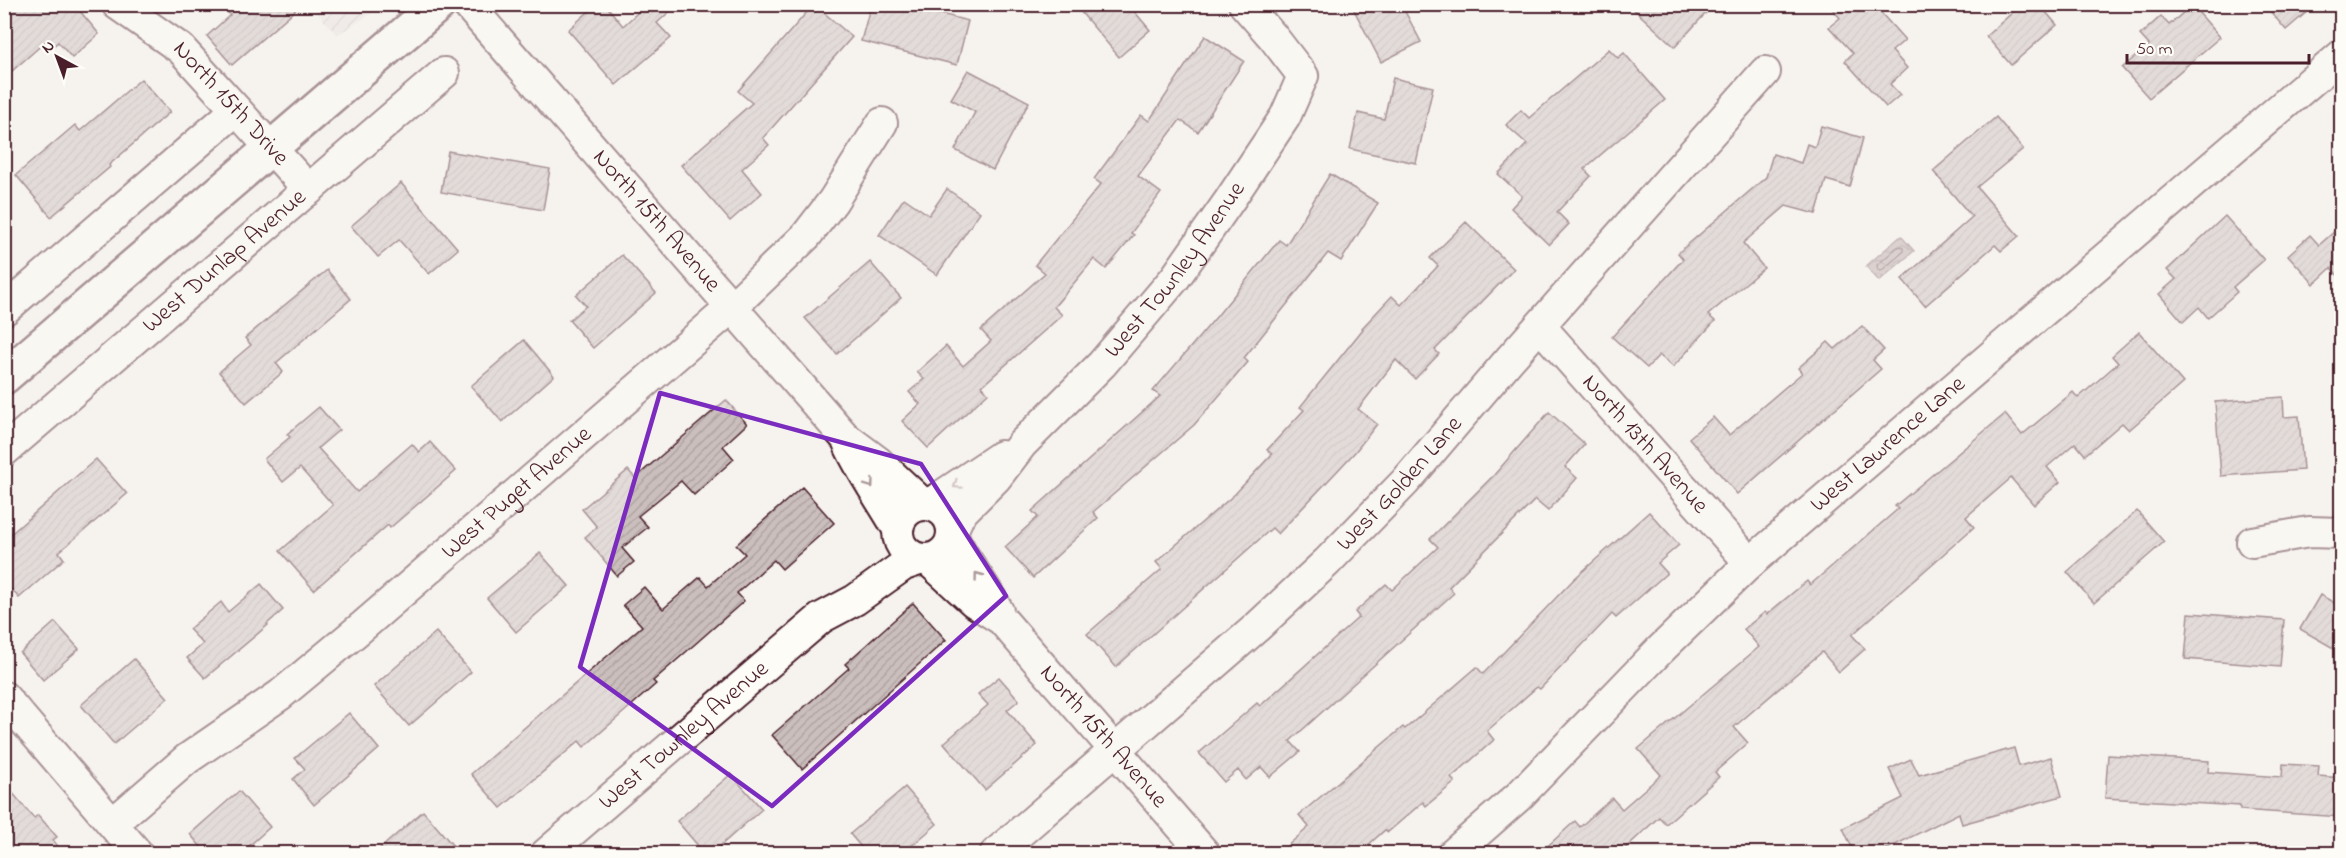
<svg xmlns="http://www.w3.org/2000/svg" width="2346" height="858" viewBox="0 0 2346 858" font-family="'Indie Flower',sans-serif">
<defs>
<pattern id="industrial-furrows" width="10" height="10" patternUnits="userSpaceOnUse" patternTransform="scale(1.5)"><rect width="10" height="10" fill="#e9e3e0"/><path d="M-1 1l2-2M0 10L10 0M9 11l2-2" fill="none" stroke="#c9c2c0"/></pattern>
<pattern id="water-waves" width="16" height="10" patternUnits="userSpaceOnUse" patternTransform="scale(1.5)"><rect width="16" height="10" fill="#bbabac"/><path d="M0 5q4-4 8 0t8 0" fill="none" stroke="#9a8b8c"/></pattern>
<pattern id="building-hatch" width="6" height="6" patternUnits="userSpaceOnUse" patternTransform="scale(1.5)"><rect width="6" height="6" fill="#cbbfbe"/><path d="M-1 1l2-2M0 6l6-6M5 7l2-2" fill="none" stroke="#b0a4a3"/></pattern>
</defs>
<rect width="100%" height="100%" fill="#f6f3ef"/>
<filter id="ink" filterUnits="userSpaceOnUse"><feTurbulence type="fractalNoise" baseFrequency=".0167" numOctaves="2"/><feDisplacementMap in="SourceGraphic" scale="12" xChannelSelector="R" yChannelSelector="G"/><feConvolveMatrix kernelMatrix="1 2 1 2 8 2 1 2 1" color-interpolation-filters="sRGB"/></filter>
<g filter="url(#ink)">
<polygon fill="url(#industrial-furrows)" points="310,5 385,5 337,35"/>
<polygon fill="url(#water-waves)" stroke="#8e7378" stroke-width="1.5" points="1901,236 1914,251 1879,281 1866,266"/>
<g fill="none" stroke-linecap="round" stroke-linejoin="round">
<polygon stroke="#77575f" stroke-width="1.5" points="1899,246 1903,248 1903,252 1881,271 1878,270 1877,265"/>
</g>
<g fill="url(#building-hatch)" stroke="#4a1f2b" stroke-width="1.5">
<polygon points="4,4 74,4 99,34 72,58 58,42 51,48 45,42 4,78"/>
<polygon points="221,4 302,4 232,65 207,36 230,15"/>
<polygon points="597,4 605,4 623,26 647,4 678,4 657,23 671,38 616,85 568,30"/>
<polygon points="814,4 852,37 763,138 769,145 742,169 762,193 730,221 681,165 752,103 738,91"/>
<polygon points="871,4 898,9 900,4 903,4 968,21 957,65 861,41"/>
<polygon points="1074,4 1128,4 1150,30 1119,57"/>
<polygon points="1351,4 1401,4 1421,42 1381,62"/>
<polygon points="1628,4 1714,4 1675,47"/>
<polygon points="1828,4 1873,4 1905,40 1892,51 1907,68 1890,84 1900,95 1886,107 1845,61 1853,53 1829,27 1840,18"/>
<polygon points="2022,4 2039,4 2057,25 2011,65 1986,36"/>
<polygon points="2264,4 2316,4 2286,30"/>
<polygon points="2192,5 2220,37 2149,98 2122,68 2149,45 2140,35 2161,16 2169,25"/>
<polygon points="1205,36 1244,61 1198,132 1180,120 1138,176 1161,193 1131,233 1134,235 1106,269 1094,259 1054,307 1062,315 982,386 988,393 928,448 902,421 920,404 909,392 924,379 917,372 946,346 963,366 991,341 981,330 1045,273 1035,265 1101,184 1094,179 1141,115 1149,121"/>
<polygon points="1609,49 1618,58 1624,53 1665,100 1584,169 1591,176 1557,212 1569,224 1549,245 1511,208 1522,196 1498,174 1527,144 1506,125 1521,110 1529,118"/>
<polygon points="968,70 1029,102 993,170 955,150 975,112 951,99"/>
<polygon points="1393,78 1433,87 1416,163 1350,149 1358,113 1384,119"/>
<polygon points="141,79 170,112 109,165 110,167 51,217 16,175 75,125 80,131"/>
<polygon points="1996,117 2023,149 1977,187 2019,236 2001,251 1995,245 1925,306 1902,279 1972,217 1933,171"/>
<polygon points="1821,126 1863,138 1850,187 1826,180 1816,214 1786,206 1743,243 1764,268 1708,315 1715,321 1673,367 1659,355 1647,368 1612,337 1683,259 1678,253 1766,177 1773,154 1801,163 1807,144 1815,147"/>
<polygon points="448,151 550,169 543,210 441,192"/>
<polygon points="1330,174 1378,203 1341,261 1328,253 1244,358 1248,362 1194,425 1093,512 1098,518 1033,578 1005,547 1038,517 1032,511 1160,396 1153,391 1217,316 1279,240 1286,245"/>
<polygon points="401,183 458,249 429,274 399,240 378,257 351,226"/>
<polygon points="947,189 980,212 937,275 879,235 904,198 929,215"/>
<polygon points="2225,216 2264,260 2233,287 2237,292 2208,318 2199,307 2183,322 2159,294 2176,279 2167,270"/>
<polygon points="1466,222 1514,269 1435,350 1439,354 1415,379 1396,360 1358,409 1377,424 1355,452 1278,534 1272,528 1116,667 1087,634 1162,569 1156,562 1235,494 1272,454 1267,450 1304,410 1300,407 1363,329 1362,328 1392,296 1401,305 1438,266 1430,258"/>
<polygon points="2342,225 2342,280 2331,268 2314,284 2288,255 2310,235 2319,245"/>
<polygon points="622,255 656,293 593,348 569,320 586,306 576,295"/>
<polygon points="870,262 901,298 837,354 805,318"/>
<polygon points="327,270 351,299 276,363 283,372 246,403 219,372 251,345 245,338"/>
<polygon points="1862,326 1884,350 1873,360 1881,369 1737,494 1689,438 1713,417 1729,435 1802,373 1798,368 1828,342 1835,349"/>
<polygon points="2139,332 2183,383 2129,430 2122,423 2085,455 2075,443 2047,467 2060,482 2034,505 2011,478 1966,517 1974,527 1852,635 1865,649 1839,672 1822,652 1734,727 1748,743 1715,772 1719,777 1666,824 1659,817 1619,854 1539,854 1575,821 1580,827 1612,798 1622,809 1661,775 1638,749 1759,647 1744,629 1765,612 1767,614 1807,581 1810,585 1898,509 1895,506 2005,414 2022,435 2073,392 2078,398 2118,363 2112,356"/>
<polygon points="524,340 554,376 502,422 471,386"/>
<polygon points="2283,397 2284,417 2299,416 2303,470 2221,476 2215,402"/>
<polygon points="726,400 747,424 723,446 734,459 694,495 681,481 638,516 648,527 622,548 634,562 617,576 585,537 597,527 582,509 628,470 635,478"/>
<polygon points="319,407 339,430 318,448 357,492 412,444 419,452 430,442 456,471 390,528 388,525 314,590 280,551 333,505 300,468 283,482 264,459 290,437 287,434"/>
<polygon points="1549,412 1585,444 1565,467 1577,478 1548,511 1535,500 1449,587 1454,593 1290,741 1300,752 1270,777 1261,767 1246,780 1238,770 1224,782 1199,753 1257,703 1260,706 1359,617 1355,612 1386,584 1392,590 1438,547 1430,539 1494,475"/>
<polygon points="96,459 127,494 59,552 64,559 19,598 4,581 4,540"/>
<polygon points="802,487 834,523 782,569 774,560 737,593 744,601 653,681 656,684 584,747 579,741 501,808 471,774 642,626 623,605 644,587 663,609 700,577 708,586 745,554 736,545"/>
<polygon points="2137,511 2164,542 2094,603 2067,572"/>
<polygon points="1649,512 1679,545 1658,563 1667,573 1616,618 1612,614 1540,689 1537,687 1487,731 1494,740 1451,778 1455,782 1426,806 1423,802 1388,832 1385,830 1358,854 1278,854 1309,827 1299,815 1403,727 1405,729 1477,667 1483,674 1574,579"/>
<polygon points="540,553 569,586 516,632 487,598"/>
<polygon points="261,584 283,610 267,624 268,625 205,678 187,658 203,644 189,629 221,602 228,612"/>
<polygon points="2320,595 2342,607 2342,653 2300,629"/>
<polygon points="913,603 946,640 802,769 772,735 849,668 845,664"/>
<polygon points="2189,613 2284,620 2280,667 2185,659"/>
<polygon points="55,622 79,649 43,680 20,653"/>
<polygon points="436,632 471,672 409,726 374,686"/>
<polygon points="134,659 168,698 114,744 81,705"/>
<polygon points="999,677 1019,700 1007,710 1037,745 985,790 944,743 988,705 978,694"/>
<polygon points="349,713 379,749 314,805 293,779 305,769 295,758"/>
<polygon points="2014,748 2019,766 2051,757 2062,796 1962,824 1959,813 1877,854 1855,854 1843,828 1903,798 1889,769 1911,759 1919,775"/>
<polygon points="2108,755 2209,761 2208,772 2282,777 2283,764 2319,766 2318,776 2342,778 2342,817 2240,810 2240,806 2105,798"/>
<polygon points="731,774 762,809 711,854 705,854 677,821"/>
<polygon points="4,783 34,818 38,815 57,837 53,840 64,854 4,854"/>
<polygon points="905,787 937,824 902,854 867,854 850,834"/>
<polygon points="239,791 270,827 240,854 207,854 190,834"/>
<polygon points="423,811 460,854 374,854"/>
</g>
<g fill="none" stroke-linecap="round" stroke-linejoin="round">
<g stroke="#4a1f2b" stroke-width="34">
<g id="minor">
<path id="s1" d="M117,4l64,45 128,141"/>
<path id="s2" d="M467,4l378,433 32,24 47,44"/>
<polyline points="4,310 236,110"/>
<path id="s3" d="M1540,326l210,237"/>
<path d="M849,445c14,30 33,56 49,84"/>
<path id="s4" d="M4,451l440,-378"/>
<polyline points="928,505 1001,456"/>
<circle cx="925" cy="532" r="27"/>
<path id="s5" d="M952,531l8,-17 36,-36 26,-34 80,-80 73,-86 54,-77 56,-84 18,-41 -30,-39 -29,-33"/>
<path d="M952,534c12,28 33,50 46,77"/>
<polyline points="2252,542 2309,532 2342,533"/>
<path id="s6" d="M928,560l46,42 28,18 203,234"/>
<polyline points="4,697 138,854"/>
<path id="s7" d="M113,823l74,-64 93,-64 83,-69 369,-319 74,-71 27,-35 49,-78"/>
<path id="s8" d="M546,854l275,-236 34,-18 49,-35 18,-6"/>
<path id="s9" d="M995,854l261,-226 71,-66 78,-80 104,-122 256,-288"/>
<path id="s10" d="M1453,854l66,-58 140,-145 91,-88 592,-508"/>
</g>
</g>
<g stroke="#4a1f2b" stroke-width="38">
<polyline id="major" points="4,377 439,4"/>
</g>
<use href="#minor" stroke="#fdfcf7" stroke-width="30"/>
<use href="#major" stroke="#fdfcf7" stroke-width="33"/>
</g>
<defs><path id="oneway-chevron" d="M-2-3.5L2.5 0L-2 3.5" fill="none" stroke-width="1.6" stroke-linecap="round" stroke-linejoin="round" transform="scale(1.5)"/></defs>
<g stroke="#ac999b">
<use href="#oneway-chevron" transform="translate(870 484) rotate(54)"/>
<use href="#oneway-chevron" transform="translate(957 485) rotate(145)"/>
<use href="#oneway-chevron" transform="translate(978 576) rotate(-127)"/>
</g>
</g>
<path d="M0 0H2346V858H0ZM660,393l261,71 85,132 -234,210 -192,-139z" fill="#f6f3ef" fill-opacity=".55" fill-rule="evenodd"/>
<path fill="none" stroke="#7b2cbf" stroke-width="4.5" stroke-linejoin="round" d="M660,393l261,71 85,132 -234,210 -192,-139z"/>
<g text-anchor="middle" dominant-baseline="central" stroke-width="5" stroke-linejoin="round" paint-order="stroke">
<g font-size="24" fill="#4a1f2b" stroke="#fdfcf7">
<text stroke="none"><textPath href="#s1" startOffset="152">North 15th Drive</textPath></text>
<text stroke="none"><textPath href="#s2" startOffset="288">North 15th Avenue</textPath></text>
<text stroke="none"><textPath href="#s4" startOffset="291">West Dunlap Avenue</textPath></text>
<text stroke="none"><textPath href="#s5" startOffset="345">West Townley Avenue</textPath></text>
<text stroke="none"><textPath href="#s3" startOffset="158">North 13th Avenue</textPath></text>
<text stroke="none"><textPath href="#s10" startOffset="598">West Lawrence Lane</textPath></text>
<text stroke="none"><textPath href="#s9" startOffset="549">West Golden Lane</textPath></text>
<text stroke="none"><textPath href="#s7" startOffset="522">West Puget Avenue</textPath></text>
<text stroke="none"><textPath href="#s8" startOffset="182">West Townley Avenue</textPath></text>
<text stroke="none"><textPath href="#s6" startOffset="250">North 15th Avenue</textPath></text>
</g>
</g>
<rect width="2346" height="858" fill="none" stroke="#fdfcf7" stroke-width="24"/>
<rect x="12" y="12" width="2322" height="834" fill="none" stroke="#4a1f2b" stroke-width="2" filter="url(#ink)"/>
<g transform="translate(57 57) rotate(319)" stroke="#fdfcf7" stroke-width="4.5" paint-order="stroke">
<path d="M0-4.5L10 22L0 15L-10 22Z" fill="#4a1f2b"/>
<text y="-9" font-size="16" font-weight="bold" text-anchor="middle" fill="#4a1f2b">N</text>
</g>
<path d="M2127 54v9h182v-9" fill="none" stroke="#4a1f2b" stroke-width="3"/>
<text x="2136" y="54" font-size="18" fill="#4a1f2b" stroke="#fdfcf7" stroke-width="4.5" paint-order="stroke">50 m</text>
</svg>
